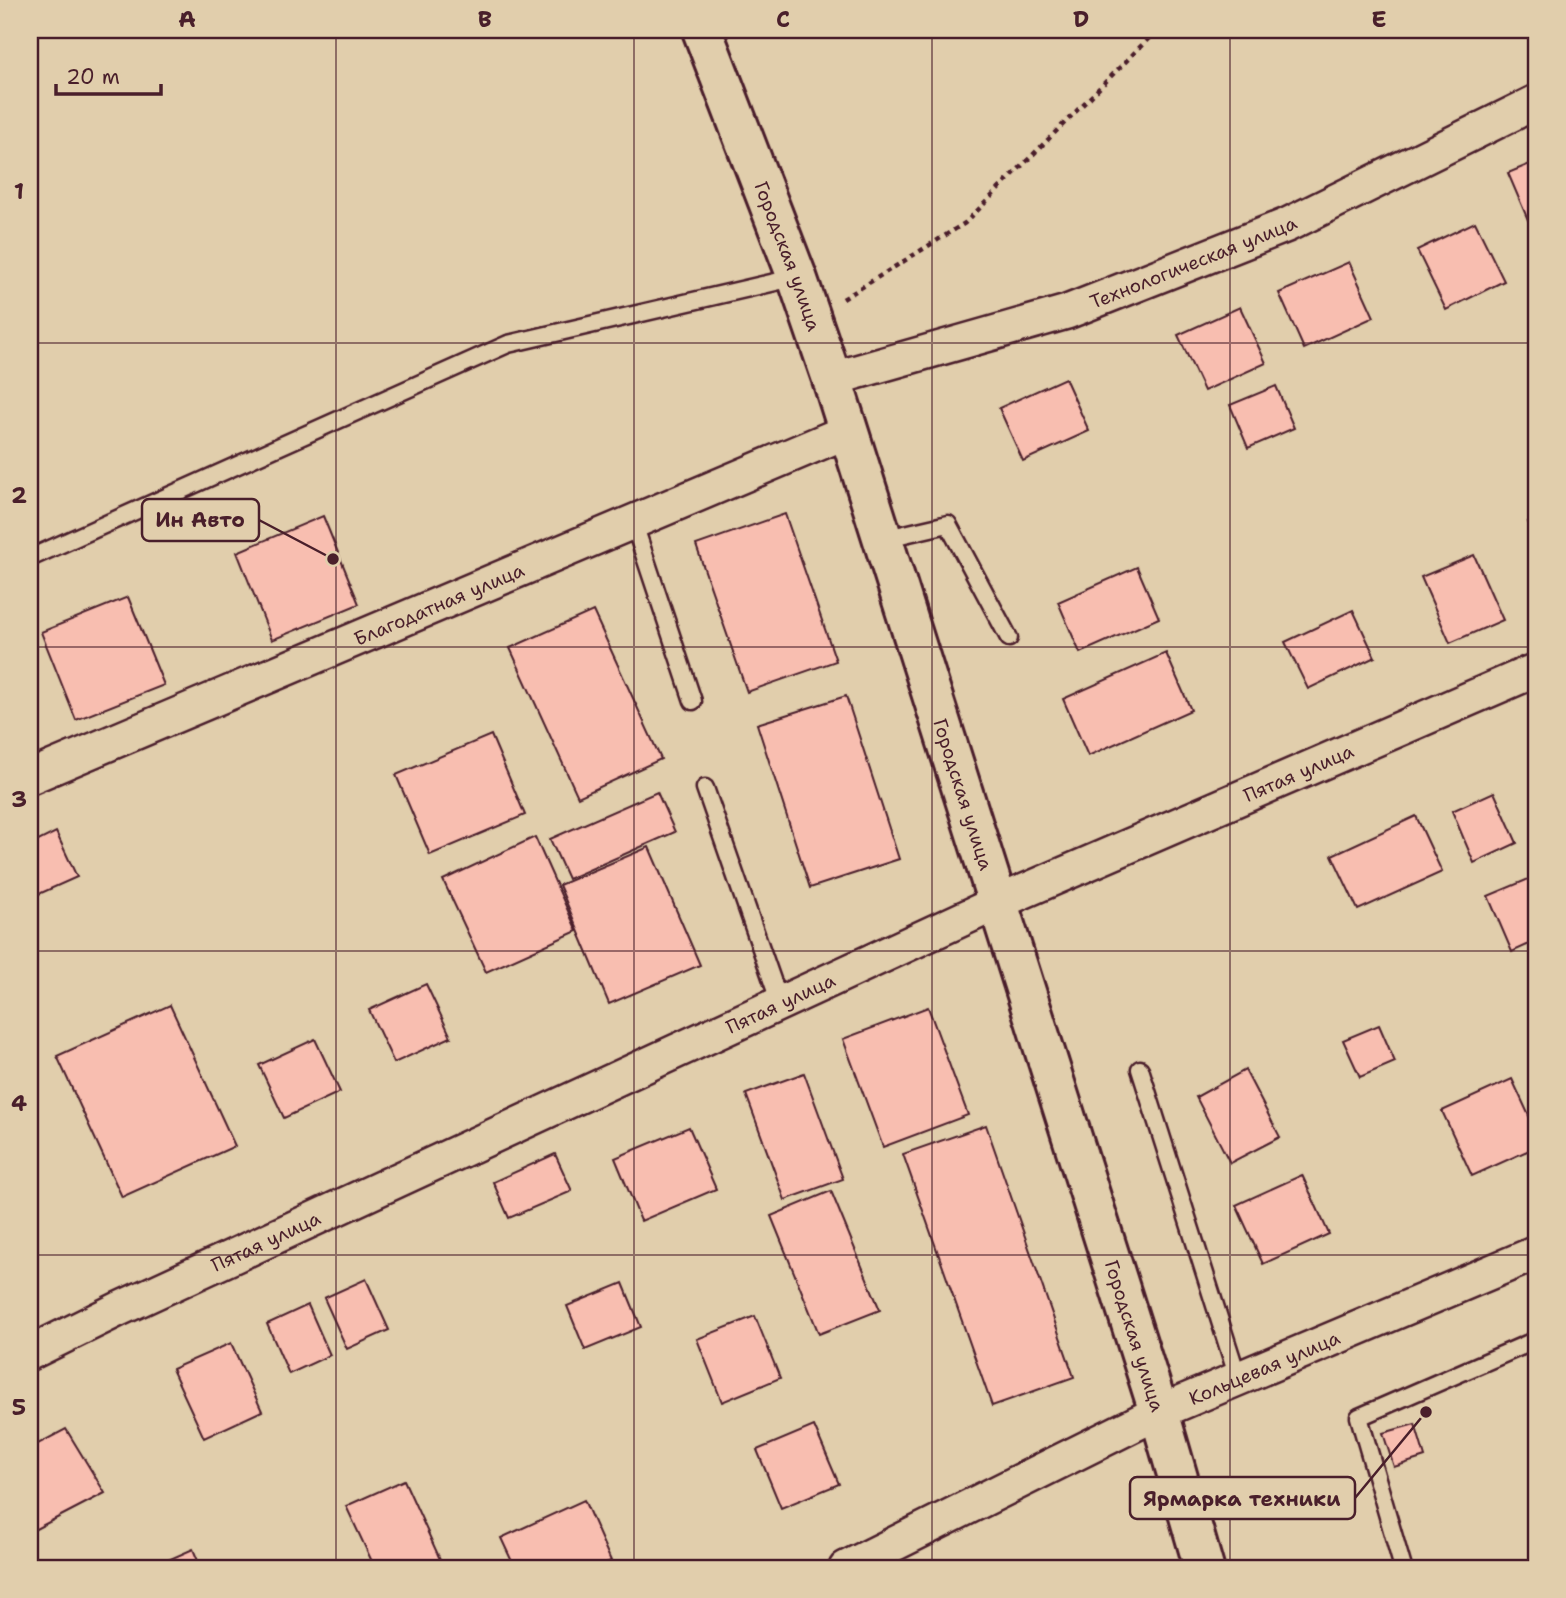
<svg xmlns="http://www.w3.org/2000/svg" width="1566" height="1598" viewBox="0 0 1566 1598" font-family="'Shantell Sans',sans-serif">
<rect width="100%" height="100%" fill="#e1ceac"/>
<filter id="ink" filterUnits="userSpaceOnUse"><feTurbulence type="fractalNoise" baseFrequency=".0143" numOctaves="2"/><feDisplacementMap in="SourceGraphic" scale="14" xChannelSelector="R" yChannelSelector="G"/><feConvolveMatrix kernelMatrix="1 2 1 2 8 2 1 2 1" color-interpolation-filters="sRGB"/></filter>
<g filter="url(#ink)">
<g fill="#f8beb0" stroke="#4a1f2b" stroke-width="2">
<polygon points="1535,162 1536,216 1528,220 1508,173"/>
<polygon points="1475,222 1504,281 1446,310 1417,250"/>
<polygon points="1349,262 1374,317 1304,349 1279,293"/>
<polygon points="1240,307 1266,363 1204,391 1178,335"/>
<polygon points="1065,378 1089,431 1023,461 999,408"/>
<polygon points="1276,386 1294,428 1248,448 1230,405"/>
<polygon points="785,514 836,661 747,692 696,545"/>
<polygon points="323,516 359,604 272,640 237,552"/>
<polygon points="1536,518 1536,539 1528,522"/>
<polygon points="1474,555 1503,620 1450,643 1421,577"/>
<polygon points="1137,567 1159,618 1080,653 1058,602"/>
<polygon points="128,597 164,685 76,720 41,632"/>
<polygon points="1353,610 1375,657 1308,689 1285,642"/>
<polygon points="593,611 661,759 578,797 510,648"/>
<polygon points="1166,653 1191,710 1088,756 1063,699"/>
<polygon points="846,696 899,859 810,888 757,724"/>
<polygon points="491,735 525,815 430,855 396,775"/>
<polygon points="657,792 675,832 568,879 550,839"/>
<polygon points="1494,792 1517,843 1474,863 1452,811"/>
<polygon points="1416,816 1442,872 1358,910 1332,855"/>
<polygon points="56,832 77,877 30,898 30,845"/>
<polygon points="535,837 577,931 486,972 443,880"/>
<polygon points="649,847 700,965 609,1004 559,885"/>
<polygon points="1531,878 1536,890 1536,941 1512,952 1488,896"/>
<polygon points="426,984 451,1037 394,1063 369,1010"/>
<polygon points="170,1005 235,1146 122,1197 57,1056"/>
<polygon points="928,1007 968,1115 883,1147 843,1039"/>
<polygon points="1379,1025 1395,1062 1360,1077 1343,1040"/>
<polygon points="315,1039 340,1092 284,1118 259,1065"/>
<polygon points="1245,1070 1280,1137 1230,1163 1196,1097"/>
<polygon points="804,1073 843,1179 785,1200 746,1094"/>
<polygon points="1512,1079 1536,1131 1536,1147 1472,1176 1442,1111"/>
<polygon points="986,1125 1074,1377 992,1406 903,1154"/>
<polygon points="689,1127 716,1189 641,1221 615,1158"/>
<polygon points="555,1154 572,1191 509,1218 493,1182"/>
<polygon points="1302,1175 1329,1234 1263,1264 1236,1205"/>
<polygon points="831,1191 880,1310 819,1334 771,1216"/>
<polygon points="366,1279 389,1330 347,1349 324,1298"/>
<polygon points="623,1283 641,1327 585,1350 567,1306"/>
<polygon points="308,1305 330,1355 289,1374 267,1324"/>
<polygon points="755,1316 780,1378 722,1402 697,1339"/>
<polygon points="231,1343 262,1411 204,1438 172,1369"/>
<polygon points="1415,1424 1425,1457 1394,1467 1383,1433"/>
<polygon points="814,1426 839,1484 781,1508 757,1450"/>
<polygon points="66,1429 105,1493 30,1532 30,1448"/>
<polygon points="404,1480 444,1568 375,1568 346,1506"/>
<polygon points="584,1500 611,1561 594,1568 515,1568 501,1538"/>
<polygon points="193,1549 201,1568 150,1568"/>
</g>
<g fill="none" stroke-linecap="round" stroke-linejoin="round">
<g stroke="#4a1f2b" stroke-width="21">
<g id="service">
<polyline points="633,521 693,701"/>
<polyline points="883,539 948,524 1009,638"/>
<polyline points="30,558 508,344 797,277"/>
<polyline points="705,788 780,1003"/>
<polyline points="1140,1069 1238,1378"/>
<polyline points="1403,1568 1359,1417 1536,1340"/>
</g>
</g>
<g stroke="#4a1f2b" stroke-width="38">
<g id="minor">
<path id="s1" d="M832,379l235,-67 220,-87 249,-123"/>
<path id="s2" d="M30,777l818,-346"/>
<path id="s3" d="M30,1353l89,-44 880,-407 537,-232"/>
<path id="s4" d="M846,1568l313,-156 377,-159"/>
</g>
</g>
<g stroke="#4a1f2b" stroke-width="44">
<g id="tertiary">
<path id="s5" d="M702,30l95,247 35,102 327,1033 45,156"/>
</g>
</g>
<polyline stroke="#4a1f2b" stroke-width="4.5" stroke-dasharray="5 5" stroke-linecap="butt" points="843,299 965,223 1157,30"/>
<use href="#service" stroke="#e1ceac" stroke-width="16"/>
<use href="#minor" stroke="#e1ceac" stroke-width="33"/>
<use href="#tertiary" stroke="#e1ceac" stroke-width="38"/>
</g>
</g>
<path fill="none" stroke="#4a1f2b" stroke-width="2" stroke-opacity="0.55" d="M336,30v1538M634,30v1538M932,30v1538M1230,30v1538M30,343h1506M30,647h1506M30,951h1506M30,1255h1506"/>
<g text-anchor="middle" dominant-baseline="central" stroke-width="6" stroke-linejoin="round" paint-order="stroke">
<g font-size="19" fill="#4a1f2b" stroke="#e1ceac">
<text stroke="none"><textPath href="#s5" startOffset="242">Городская улица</textPath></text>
<text stroke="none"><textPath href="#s1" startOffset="380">Технологическая улица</textPath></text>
<text stroke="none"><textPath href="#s2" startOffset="444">Благодатная улица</textPath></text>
<text stroke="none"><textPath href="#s3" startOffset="1395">Пятая улица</textPath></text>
<text stroke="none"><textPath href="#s5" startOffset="808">Городская улица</textPath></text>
<text stroke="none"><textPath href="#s3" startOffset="828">Пятая улица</textPath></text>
<text stroke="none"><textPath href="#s3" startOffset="261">Пятая улица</textPath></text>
<text stroke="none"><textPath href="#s5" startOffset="1376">Городская улица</textPath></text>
<text stroke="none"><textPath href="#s4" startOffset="464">Кольцевая улица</textPath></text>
</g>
</g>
<path fill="none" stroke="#4a1f2b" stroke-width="2.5" d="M333 559L259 520M1426 1412L1355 1498"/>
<g fill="#4a1f2b" stroke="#e1ceac" stroke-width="2.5">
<circle cx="333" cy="559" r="7"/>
<circle cx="1426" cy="1412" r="7"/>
</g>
<g fill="#e1ceac" stroke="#4a1f2b" stroke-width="2.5">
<rect x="142" y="499" width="117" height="42" rx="7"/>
<rect x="1130" y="1477" width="225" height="42" rx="7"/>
</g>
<g font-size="21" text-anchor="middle" font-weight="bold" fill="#4a1f2b">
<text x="200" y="527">Ин Авто</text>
<text x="1242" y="1506">Ярмарка техники</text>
</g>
<rect width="1566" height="1598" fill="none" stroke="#e1ceac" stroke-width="77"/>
<path d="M56 84v10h105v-10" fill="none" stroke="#4a1f2b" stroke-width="3.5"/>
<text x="66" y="84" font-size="21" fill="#4a1f2b" stroke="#e1ceac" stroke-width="5" paint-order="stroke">20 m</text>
<rect x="38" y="38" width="1490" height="1522" fill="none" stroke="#4a1f2b" stroke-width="2.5"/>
<g font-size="23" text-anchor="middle" font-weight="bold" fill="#4a1f2b">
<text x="187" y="27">A</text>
<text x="485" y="27">B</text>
<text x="783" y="27">C</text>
<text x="1081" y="27">D</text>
<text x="1379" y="27">E</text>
<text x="19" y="199">1</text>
<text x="19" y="503">2</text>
<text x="19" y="807">3</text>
<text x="19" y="1111">4</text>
<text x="19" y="1415">5</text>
</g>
</svg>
